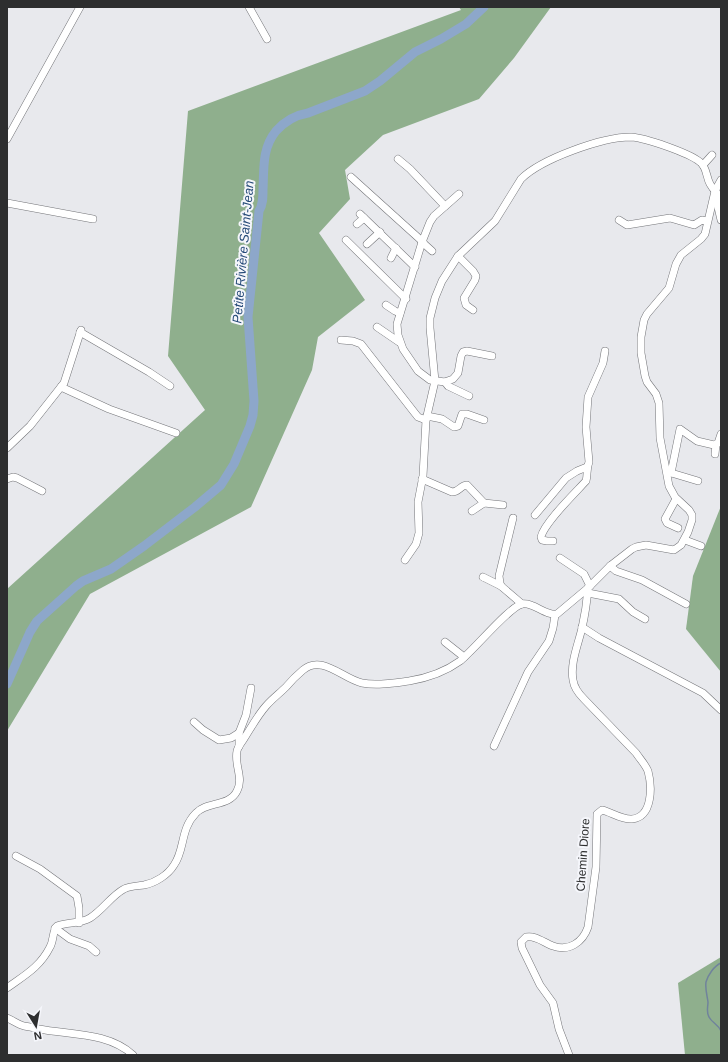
<svg xmlns="http://www.w3.org/2000/svg" width="728" height="1062" viewBox="0 0 728 1062" font-family="Arial,sans-serif">
<rect width="100%" height="100%" fill="#e8e9ed"/>
<g fill="#8faf8d">
<polygon points="459,7 551,7 514,58 479,99 383,135 345,170 350,199 319,233 365,300 318,337 312,370 251,507 90,594 7,731 7,589 205,410 168,356 188,111 461,10"/>
<polygon points="721,506 721,672 686,629 693,576"/>
<polygon points="721,957 721,1055 685,1055 678,983"/>
</g>
<g fill="none" stroke-linecap="round" stroke-linejoin="round">
<path stroke="#70839c" stroke-width="1.5" d="M721,963c-7,3 -13,12 -15,19 -1,7 1,13 2,20 0,5 -2,10 1,15 3,6 9,7 12,14"/>
<path stroke="#8da7ca" stroke-width="9" d="M7,684l23,-52 7,-11 39,-35 7,-5 28,-12 33,-23 51,-39 26,-22 13,-21 16,-38 3,-11 1,-14 -6,-84 11,-106c4,-6 4,-14 4,-21 1,-22 -1,-42 13,-59 9,-10 20,-16 32,-18l57,-22 15,-10 35,-29 26,-13 25,-15 18,-17"/>
<g stroke="#747579" stroke-width="8">
<g id="minor">
<polyline points="249,7 267,39"/>
<polyline points="7,139 80,7"/>
<polyline points="398,159 410,169 445,206"/>
<polyline points="703,165 712,155"/>
<polyline points="351,177 423,242"/>
<polyline points="459,194 434,216 430,222 422,242 397,324 398,335 403,349 418,371 430,380 445,382 453,379 458,373 461,356 463,352 467,351 492,356"/>
<polyline points="7,203 93,219"/>
<polyline points="360,214 415,267"/>
<polyline points="619,220 627,225 670,218 694,225 702,220 707,221"/>
<polyline points="357,224 364,218"/>
<polyline points="346,240 406,299"/>
<polyline points="422,242 432,251"/>
<polyline points="367,244 380,232"/>
<polyline points="458,256 473,271 476,276 475,280 464,298 466,305 473,310"/>
<polyline points="391,258 396,248"/>
<polyline points="386,305 395,311 400,313"/>
<polyline points="377,327 399,342"/>
<polyline points="80,332 149,372 170,386"/>
<polyline points="341,340 353,341 361,344 414,412 418,417 426,420"/>
<polyline points="445,382 448,386 469,396"/>
<polyline points="61,387 109,409 176,433"/>
<polyline points="427,416 442,419 454,427 458,426 462,414 467,414 484,420"/>
<polyline points="7,448 30,426 64,383 81,330"/>
<polyline points="715,454 716,445"/>
<polyline points="668,472 698,481"/>
<polyline points="671,473 680,429 697,441 714,445 718,443 721,434"/>
<polyline points="7,479 13,477 17,478 42,491"/>
<path d="M422,479l30,13c7,0 9,-7 15,-7l17,18 19,2"/>
<polyline points="676,499 665,519 667,523 678,528"/>
<polyline points="472,511 484,503"/>
<polyline points="535,515 566,478 577,471 587,467"/>
<polyline points="513,518 499,576 500,583 501,586 522,604"/>
<polyline points="685,540 701,546"/>
<path d="M553,541h-6l-5,-1 -1,-3c3,-14 34,-44 45,-56 2,-7 0,-12 3,-19l-3,-35 2,-30 15,-34 2,-12"/>
<polyline points="560,558 584,574 590,586"/>
<path d="M405,560l11,-16 3,-11 -1,-31 5,-26 3,-56 9,-39 -5,-53v-10l5,-20 7,-17 16,-25 37,-35 26,-42c20,-20 81,-42 110,-42 15,1 58,16 69,25 7,5 6,15 10,22 2,4 5,7 7,9v10l4,17"/>
<polyline points="610,566 616,571 642,580 686,604"/>
<polyline points="483,577 501,586"/>
<polyline points="588,593 619,599 633,612 645,619"/>
<polyline points="582,627 599,638 703,693 721,710"/>
<polyline points="445,642 464,657"/>
<polyline points="194,722 203,730 219,740 231,738 239,733"/>
<polyline points="239,746 239,733 246,715 251,688"/>
<polyline points="494,746 528,672 549,641 553,628 555,615"/>
<polyline points="16,856 40,869 77,896 79,908 79,923"/>
<polyline points="55,928 70,939 89,946 96,952"/>
<path d="M7,988c18,-13 33,-21 43,-41 4,-7 2,-15 7,-21 11,-4 23,-2 33,-8 13,-8 21,-22 34,-29 6,-3 13,-3 20,-4 11,-2 24,-10 30,-20 11,-15 6,-36 22,-52 11,-12 33,-6 41,-22 7,-13 -3,-26 0,-40 1,-5 6,-10 8,-14 7,-11 13,-22 21,-31 6,-7 14,-13 20,-19 5,-6 11,-12 17,-17 19,-16 40,9 59,13 15,3 32,0 47,-2 18,-3 36,-9 51,-20 13,-10 50,-55 62,-57 12,-2 23,12 35,10l31,-26 22,-22 22,-17 4,-2 10,-2 28,5 7,-5 7,-13 4,-12v-5l-3,-5 -14,-13 -6,-11 -9,-48 -1,-35 -3,-9 -9,-12 -2,-6 -4,-23v-16l3,-17 3,-6 22,-26 7,-24 5,-9 20,-16 4,-5 10,-43 6,-11"/>
<path d="M7,1018c5,2 9,5 14,7 5,2 12,2 18,4 31,6 69,3 94,26"/>
<path d="M569,1055l-10,-26 -6,-26 -13,-18 -18,-37 -1,-6 5,-5c10,-2 18,6 27,9 16,6 30,-4 35,-19l8,-60 1,-53 5,-4c9,2 20,10 30,9 21,-2 20,-33 16,-48 -3,-7 -8,-12 -12,-18l-52,-54c-5,-5 -10,-11 -11,-19 -3,-17 5,-35 9,-52 3,-13 5,-27 6,-40"/>
</g>
</g>
<use href="#minor" stroke="#fff" stroke-width="7"/>
</g>
<g text-anchor="middle" dominant-baseline="central" stroke-width="4" stroke-linejoin="round" paint-order="stroke">
<g font-size="12" fill="#2d2e2f" stroke="#f5f6fb">
<text transform="translate(583 855) rotate(-86)">Chemin Diore</text>
</g>
<g font-size="13" font-style="italic" fill="#254a78" stroke="#f5f6fb">
<text transform="translate(243 252) rotate(-85)">Petite Rivière Saint-Jean</text>
</g>
</g>
<rect width="728" height="1062" fill="none" stroke="#2d2e2f" stroke-width="16"/>
<g transform="translate(36 1026) rotate(169)" stroke="#f5f6fb" stroke-width="3" paint-order="stroke">
<path d="M0-3L7 15L0 10L-7 15Z" fill="#2d2e2f"/>
<text y="-6" font-size="11" font-weight="bold" text-anchor="middle" fill="#2d2e2f">N</text>
</g>
</svg>
